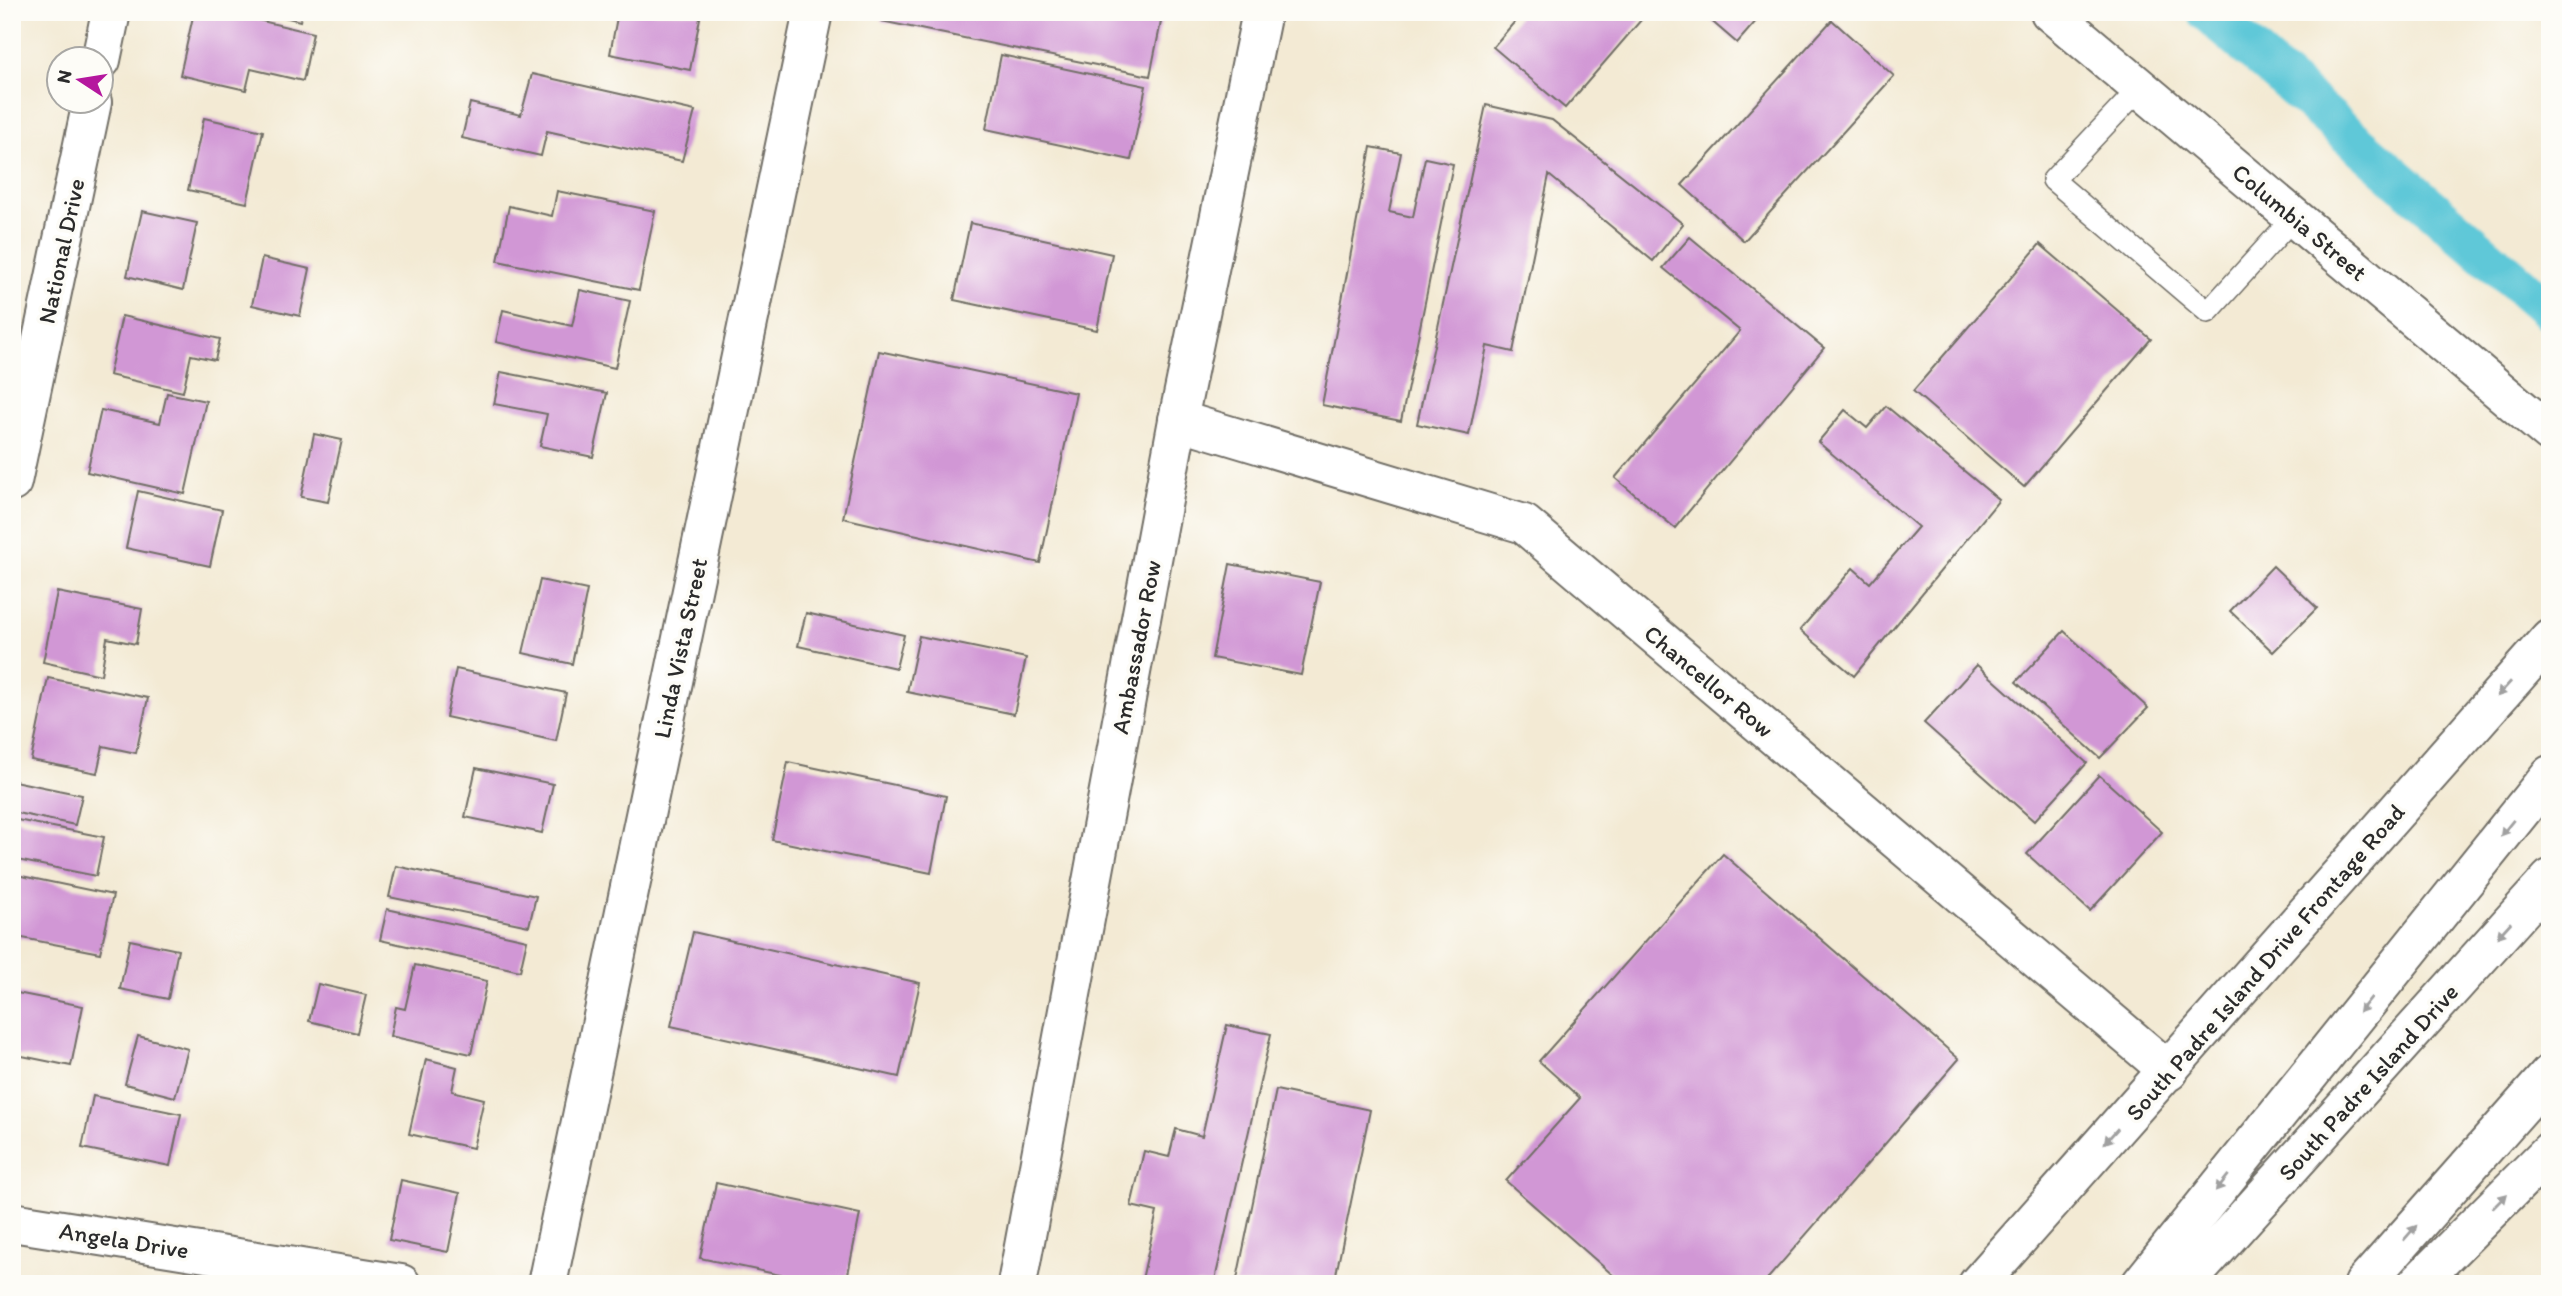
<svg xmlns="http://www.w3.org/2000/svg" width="2562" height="1296" viewBox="0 0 2562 1296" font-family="Itim,sans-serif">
<rect width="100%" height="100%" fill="#fdfcf7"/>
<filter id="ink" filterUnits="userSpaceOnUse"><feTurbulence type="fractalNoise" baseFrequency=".0143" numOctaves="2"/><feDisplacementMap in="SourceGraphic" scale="14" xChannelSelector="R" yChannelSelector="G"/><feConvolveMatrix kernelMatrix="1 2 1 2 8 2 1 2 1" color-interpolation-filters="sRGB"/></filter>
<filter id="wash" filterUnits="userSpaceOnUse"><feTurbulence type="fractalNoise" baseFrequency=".00686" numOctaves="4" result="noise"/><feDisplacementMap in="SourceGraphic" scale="28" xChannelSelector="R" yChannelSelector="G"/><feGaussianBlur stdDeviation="1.57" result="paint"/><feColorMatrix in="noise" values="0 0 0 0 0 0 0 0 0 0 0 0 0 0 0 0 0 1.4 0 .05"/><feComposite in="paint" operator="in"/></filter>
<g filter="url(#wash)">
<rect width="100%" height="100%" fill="#f3ead4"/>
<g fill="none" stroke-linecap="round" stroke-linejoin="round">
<polyline stroke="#5ec8d8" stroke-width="40" points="2207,12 2550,311"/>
</g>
<g id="blocks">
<g fill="#d197d5">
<polygon points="194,12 224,12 313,33 303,81 251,69 246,90 180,75"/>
<polygon points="265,12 302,12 300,21"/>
<polygon points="618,12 701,13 690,70 610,54"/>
<polygon points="883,12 1163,12 1150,76 881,21"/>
<polygon points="1523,12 1648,12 1565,108 1493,47"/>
<polygon points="1701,12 1764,12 1737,43"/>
<polygon points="1832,20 1894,76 1744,241 1682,185"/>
<polygon points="1001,55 1146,86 1131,160 986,129"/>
<polygon points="532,74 695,111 682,161 547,131 541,156 462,138 470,103 521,115"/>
<polygon points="1486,105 1552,120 1683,224 1653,261 1549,175 1513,352 1487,346 1469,435 1417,424"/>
<polygon points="204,118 263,131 247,203 188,190"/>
<polygon points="1371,147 1401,153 1389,212 1413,217 1425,158 1453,164 1401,421 1322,405"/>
<polygon points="557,191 655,211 639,290 498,261 509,206 552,216"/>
<polygon points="142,211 197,223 183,290 127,276"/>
<polygon points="970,223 1112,254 1097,330 954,300"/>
<polygon points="1690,237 1824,348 1675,528 1615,478 1740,331 1663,268"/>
<polygon points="2040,244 2151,339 2024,487 1913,391"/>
<polygon points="262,258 310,269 300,316 252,305"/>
<polygon points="580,290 630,301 615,368 496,342 503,310 572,326"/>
<polygon points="122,316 220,339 215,360 191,355 183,392 109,375"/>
<polygon points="879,351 1076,393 1040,563 843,518"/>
<polygon points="501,372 607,393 593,457 540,446 547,414 494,404"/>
<polygon points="167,393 206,401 185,494 87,472 101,410 160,423"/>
<polygon points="1886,406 1999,500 1854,676 1800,630 1853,568 1870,583 1918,527 1818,442 1845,410 1867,428"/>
<polygon points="314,434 342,440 328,502 301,497"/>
<polygon points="138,491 222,510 210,566 126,548"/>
<polygon points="1230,564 1320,582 1301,675 1212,658"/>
<polygon points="2273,566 2317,608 2273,652 2230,611"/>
<polygon points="540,580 587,590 572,664 523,653"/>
<polygon points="57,592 142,609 136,644 107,638 101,675 43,662"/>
<polygon points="806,613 904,635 896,668 798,646"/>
<polygon points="2064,631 2148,708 2100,758 2016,682"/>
<polygon points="919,636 1026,658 1014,714 907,692"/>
<polygon points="1977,665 2087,763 2034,821 1924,723"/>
<polygon points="456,669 566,693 556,741 446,717"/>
<polygon points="48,678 148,698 136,753 103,746 97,773 31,760"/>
<polygon points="788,762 946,796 931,873 772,840"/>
<polygon points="476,768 553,784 542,833 465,817"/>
<polygon points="2099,775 2162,832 2090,911 2027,854"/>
<polygon points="14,781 82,795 75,825 12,812"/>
<polygon points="12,819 104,837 96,876 12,859"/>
<polygon points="1723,854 1959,1059 1763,1284 1623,1284 1506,1181 1580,1098 1539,1061"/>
<polygon points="396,866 536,896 529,926 389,897"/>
<polygon points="12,874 113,895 100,953 12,936"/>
<polygon points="387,909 527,940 520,971 380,940"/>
<polygon points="693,932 920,983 899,1077 671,1026"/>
<polygon points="130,940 178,950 168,999 120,989"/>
<polygon points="415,965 487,981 471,1054 390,1036 396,1007 405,1009"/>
<polygon points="318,984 366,995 357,1033 309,1021"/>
<polygon points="12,992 83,1006 71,1066 12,1054"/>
<polygon points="1227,1025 1271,1034 1214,1284 1141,1284 1157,1212 1131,1206 1144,1151 1169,1157 1176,1129 1202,1136"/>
<polygon points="138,1036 188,1049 175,1097 125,1084"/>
<polygon points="426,1059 457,1067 452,1091 484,1099 473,1148 409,1134"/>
<polygon points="1276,1090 1370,1110 1334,1284 1236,1284"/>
<polygon points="93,1096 181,1114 170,1166 82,1148"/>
<polygon points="401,1180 460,1193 448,1252 389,1240"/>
<polygon points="716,1183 860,1214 846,1284 823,1284 700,1258"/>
</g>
</g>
</g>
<g filter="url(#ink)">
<use href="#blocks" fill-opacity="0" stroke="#716e66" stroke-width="2"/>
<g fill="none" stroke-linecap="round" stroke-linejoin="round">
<g stroke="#716e66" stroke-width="24">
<polyline id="service" points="2140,88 2053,180 2208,312 2294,217"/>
</g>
<g stroke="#716e66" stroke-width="42">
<g id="minor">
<polyline points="101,60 111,12"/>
<polyline points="1178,420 1524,524 2169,1071"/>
<polyline points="12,482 92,102"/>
<polyline points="12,1222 401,1284"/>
<polyline points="547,1284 813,12"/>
<polyline points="1017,1284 1178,420 1262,12"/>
</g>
</g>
<g stroke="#716e66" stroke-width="42">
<polyline id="tertiary" points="2050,12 2550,433"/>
</g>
<g stroke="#716e66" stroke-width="42">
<polyline id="secondary" points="1978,1284 2550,638"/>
</g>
<g stroke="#716e66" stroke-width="42">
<g id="motorway">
<polyline points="2141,1284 2550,775"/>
<polyline points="2185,1284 2550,879"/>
<polyline points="2364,1284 2550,1074"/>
<polyline points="2417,1284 2550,1151"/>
</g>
</g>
<use href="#service" stroke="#fff" stroke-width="21"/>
<use href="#minor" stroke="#fff" stroke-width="38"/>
<use href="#tertiary" stroke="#fff" stroke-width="38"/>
<use href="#secondary" stroke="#fff" stroke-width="38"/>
<use href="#motorway" stroke="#fff" stroke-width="38"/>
</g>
<defs><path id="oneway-solid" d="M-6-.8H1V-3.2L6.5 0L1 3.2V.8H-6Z" transform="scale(1.75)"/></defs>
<g fill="#a0a0a0">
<use href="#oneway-solid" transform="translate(2504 689) rotate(132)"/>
<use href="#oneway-solid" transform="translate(2507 828) rotate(129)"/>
<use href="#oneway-solid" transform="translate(2504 930) rotate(132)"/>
<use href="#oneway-solid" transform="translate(2365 1005) rotate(129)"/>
<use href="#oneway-solid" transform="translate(2111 1136) rotate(132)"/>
<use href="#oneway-solid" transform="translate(2222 1183) rotate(129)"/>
<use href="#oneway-solid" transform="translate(2500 1201) rotate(-45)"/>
<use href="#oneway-solid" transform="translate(2410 1233) rotate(-49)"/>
</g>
</g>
<g text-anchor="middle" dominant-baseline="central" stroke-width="7" stroke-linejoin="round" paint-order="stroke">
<g font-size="24" fill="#2b2b2b" stroke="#fdfcf7">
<text transform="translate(2300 222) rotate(40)">Columbia Street</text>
<text transform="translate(61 251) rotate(-78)">National Drive</text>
<text transform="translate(1136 647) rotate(-79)">Ambassador Row</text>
<text transform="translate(680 648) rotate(-78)">Linda Vista Street</text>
<text transform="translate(1709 681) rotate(40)">Chancellor Row</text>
<text transform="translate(2265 962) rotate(-49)">South Padre Island Drive Frontage Road</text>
<text transform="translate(2368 1082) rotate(-48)">South Padre Island Drive</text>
<text transform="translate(124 1240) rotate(9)">Angela Drive</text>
</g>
</g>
<rect width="2562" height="1296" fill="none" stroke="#fdfcf7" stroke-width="42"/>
<g transform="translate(80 80) rotate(282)"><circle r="33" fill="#fdfcf7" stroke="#a9a8a5" stroke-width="2"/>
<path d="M0-5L12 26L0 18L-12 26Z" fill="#b5179e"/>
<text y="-10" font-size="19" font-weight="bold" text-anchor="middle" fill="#2b2b2b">N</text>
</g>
</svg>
